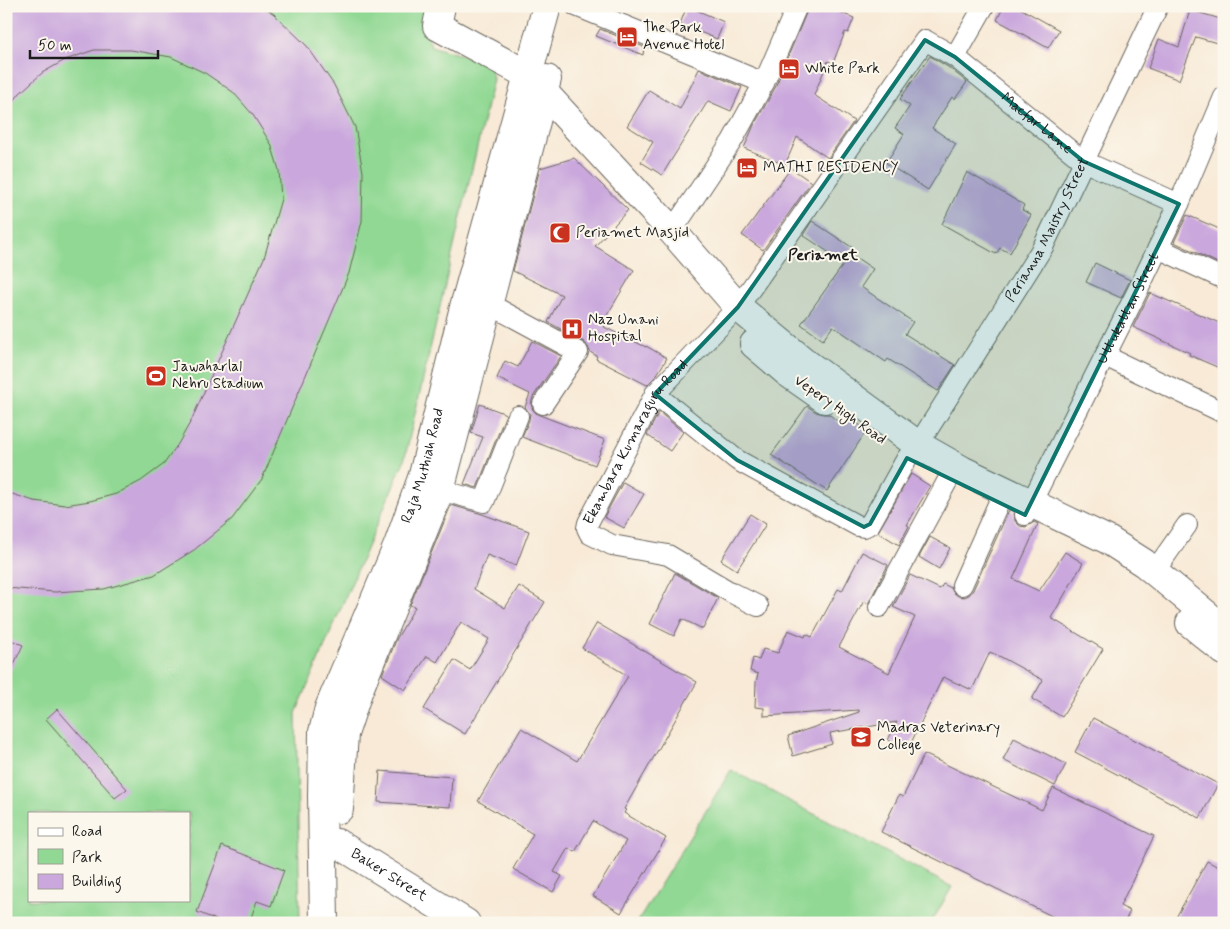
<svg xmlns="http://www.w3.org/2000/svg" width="1230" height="929" viewBox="0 0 1230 929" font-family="Mynerve,sans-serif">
<rect width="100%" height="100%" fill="#fbf7ec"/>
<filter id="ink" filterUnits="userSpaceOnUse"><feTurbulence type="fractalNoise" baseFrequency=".02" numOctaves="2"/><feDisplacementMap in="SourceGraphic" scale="10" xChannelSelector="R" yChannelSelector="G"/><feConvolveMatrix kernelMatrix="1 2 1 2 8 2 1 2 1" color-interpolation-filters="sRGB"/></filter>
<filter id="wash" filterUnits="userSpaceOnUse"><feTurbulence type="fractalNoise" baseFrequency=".0096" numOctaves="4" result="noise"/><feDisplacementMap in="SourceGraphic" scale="20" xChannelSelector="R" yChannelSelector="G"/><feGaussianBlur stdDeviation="1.12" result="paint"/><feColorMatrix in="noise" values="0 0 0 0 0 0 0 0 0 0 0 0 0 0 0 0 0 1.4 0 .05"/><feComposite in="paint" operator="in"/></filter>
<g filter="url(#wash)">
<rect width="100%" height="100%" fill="#f8ead7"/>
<g fill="#90d893" stroke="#567a58" fill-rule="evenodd">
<path d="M6,6h424l-5,20 6,20 58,17 4,16 -89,382 -108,252 4,210h-294zM29,813h160v87h-160z"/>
<polygon points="731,770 952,887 931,923 637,923"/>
</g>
<g id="blocks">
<g fill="#caa8dd">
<polygon points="6,6 262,6 274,14 307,46 334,85 355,127 363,172 362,221 349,273 262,479 232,519 194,550 154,575 104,589 55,592 6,588 6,492 34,501 65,505 90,501 116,494 141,481 164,464 178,444 191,421 264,258 281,199 279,170 271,144 253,115 233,92 205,73 171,57 131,50 94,50 65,60 42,73 20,93 6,111"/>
<polygon points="687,6 724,22 717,39 680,24"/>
<polygon points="809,6 824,6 854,18 848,33 845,32 833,63 828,61 814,95 854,121 828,158 797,137 785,165 744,148 754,125 775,88"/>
<polygon points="1004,6 1016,6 1059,30 1048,48 997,20"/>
<polygon points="1190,10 1224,20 1224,45 1196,37 1179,80 1148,68 1159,39 1179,47"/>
<polygon points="600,29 644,47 643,55 596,36"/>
<polygon points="930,56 948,67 967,82 955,99 952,97 932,128 956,144 928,190 886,163 904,134 895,128 910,106 900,99"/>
<polygon points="699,69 742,87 731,111 708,101 662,175 641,162 653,142 627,126 649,90 680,109"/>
<polygon points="574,158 628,210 595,246 634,270 603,322 606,323 604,327 646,347 646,346 667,358 656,376 647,385 596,359 597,356 590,352 588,347 584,342 548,322 562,295 513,271 540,168"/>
<polygon points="791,168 811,182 763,250 742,235"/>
<polygon points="967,172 1024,205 1022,210 1031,215 1010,253 1000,248 996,254 942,224"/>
<polygon points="1187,215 1224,231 1224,266 1174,242"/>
<polygon points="812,221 853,248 843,262 803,235"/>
<polygon points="851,254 873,269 861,287 913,322 905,334 955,365 938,391 888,359 886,362 833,326 823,340 801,324"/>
<polygon points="1095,263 1130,280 1121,298 1086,282"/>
<polygon points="1150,293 1224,325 1224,370 1189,355 1190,353 1133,327"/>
<polygon points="532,341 561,356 533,397 531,404 533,410 537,414 605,440 595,465 522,437 529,420 530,414 525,407 530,394 497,378 505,361 518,367"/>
<polygon points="480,404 506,414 477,488 464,484 483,437 471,433"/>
<polygon points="807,406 816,412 823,414 829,414 842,425 848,417 867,430 827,491 771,455"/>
<polygon points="659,412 683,432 670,451 647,435"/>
<polygon points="911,474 930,486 907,525 909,526 899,545 878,532"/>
<polygon points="623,482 644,494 624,528 604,517"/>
<polygon points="451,505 482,514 529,531 516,566 487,555 474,589 505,608 519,586 545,602 465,734 424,709 454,660 470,670 489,639 461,622 437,662 427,656 405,690 382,675 397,638 415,607 410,605"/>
<polygon points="1009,510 1014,512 1015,521 1020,526 1026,527 1034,522 1038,524 1013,579 1039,591 1065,552 1083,563 1051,618 1103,649 1062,717 1032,699 1043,680 1001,657 990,652 972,690 943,677 908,749 888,740 897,722 830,733 832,744 793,756 788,736 859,712 859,710 764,716 764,708 755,707 756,682 758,674 750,671 753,658 759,660 763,649 778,653 788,630 805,637 806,634 812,637 838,589 842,591 862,552 888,565 868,604 864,601 839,647 889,673 915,617 893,607 910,575 940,589 943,584 951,588 953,592 958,596 964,597 969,595 973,590"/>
<polygon points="750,514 766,524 737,570 721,560"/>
<polygon points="930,537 950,548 939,569 919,557"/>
<polygon points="675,573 718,598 703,629 682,619 674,636 650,624"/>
<polygon points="597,623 697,682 624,809 626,810 624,813 666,838 621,913 593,896 626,841 593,821 575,852 568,848 554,872 562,876 553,892 513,869 533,834 478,801 521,728 577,761 628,676 582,648"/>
<polygon points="6,638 23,645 6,681"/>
<polygon points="57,709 127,789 115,798 46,719"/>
<polygon points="1093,718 1218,784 1200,818 1075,752"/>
<polygon points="1014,738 1066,764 1055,786 1003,760"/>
<polygon points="924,754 1042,810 1053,788 1154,836 1120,906 1130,911 1124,923 1066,923 881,832 899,795 903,797"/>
<polygon points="380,771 452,777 450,807 378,802"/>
<polygon points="222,846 284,870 271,906 257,901 249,923 224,923 197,912"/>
<polygon points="1207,861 1224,870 1224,923 1173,923"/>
</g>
</g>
</g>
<g filter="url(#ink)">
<use href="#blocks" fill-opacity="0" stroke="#69645d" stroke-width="1"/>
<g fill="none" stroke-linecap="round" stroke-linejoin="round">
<g stroke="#69645d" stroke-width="22">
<g id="street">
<polyline points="576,6 764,83"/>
<polyline points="955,57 984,6"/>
<polyline points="672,231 732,141 764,83 797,6"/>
<polyline points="1158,248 1224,279"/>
<polyline points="489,304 578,352 543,404"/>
<polyline points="1105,356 1224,413"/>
<path id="s1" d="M655,394l82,66 121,66 6,1 6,-3 37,-66 11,-13 125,-198 115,-241"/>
<polyline points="440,490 484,502 518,416"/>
<path id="s2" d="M1025,515l114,-227 40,-84 45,-107"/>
<polyline points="1154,572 1187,525"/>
<polyline points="962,585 999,502"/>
<path id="s3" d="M758,606l-26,-13 -64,-38 -56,-10 -22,-11 -3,-6 1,-5 67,-129 83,-87 187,-267 30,17 128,104 96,43"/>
<polyline points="879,607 949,478"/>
</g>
</g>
<g stroke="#69645d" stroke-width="30">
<g id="secondary">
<polyline points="441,6 437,26 528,75 672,231 738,307 806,363 918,445 962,470 1108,540 1144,563 1224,629"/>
<polyline points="754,344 788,373 825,399"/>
<polyline points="1190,623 1224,651"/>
<polyline points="339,809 344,734 358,692 440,490 547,79"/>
<path id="s4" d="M337,843l129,80"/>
<path id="s5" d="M324,923l-2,-127 1,-64 6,-24 69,-163 25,-70 41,-168 83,-301"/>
</g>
</g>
<use href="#street" stroke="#fff" stroke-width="20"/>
<use href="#secondary" stroke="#fff" stroke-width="28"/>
</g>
</g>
<path fill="#0f766e" fill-opacity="0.2" stroke="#0f766e" stroke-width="4" stroke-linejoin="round" d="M925,40l30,17 128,104 96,43 -154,311 -118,-57 -37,66 -6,3 -127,-67 -82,-66 83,-87z"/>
<defs>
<g id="hotel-square" transform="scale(1.125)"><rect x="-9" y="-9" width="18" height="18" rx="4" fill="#c8321e" stroke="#fbf7ec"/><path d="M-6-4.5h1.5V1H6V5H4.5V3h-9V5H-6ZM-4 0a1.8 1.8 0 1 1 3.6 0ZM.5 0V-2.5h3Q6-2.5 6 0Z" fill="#fff"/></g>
<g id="mosque-square" transform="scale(1.125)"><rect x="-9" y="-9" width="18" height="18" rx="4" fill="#c8321e" stroke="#fbf7ec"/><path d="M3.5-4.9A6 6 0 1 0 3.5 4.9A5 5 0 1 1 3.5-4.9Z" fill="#fff"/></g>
<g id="hospital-square" transform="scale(1.125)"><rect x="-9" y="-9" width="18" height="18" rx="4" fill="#c8321e" stroke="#fbf7ec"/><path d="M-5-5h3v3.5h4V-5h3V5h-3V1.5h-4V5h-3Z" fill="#fff"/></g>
<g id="stadium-square" transform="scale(1.125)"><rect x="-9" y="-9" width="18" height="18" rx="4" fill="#c8321e" stroke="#fbf7ec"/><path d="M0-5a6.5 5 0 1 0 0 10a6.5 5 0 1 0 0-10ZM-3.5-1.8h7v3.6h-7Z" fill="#fff"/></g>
<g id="university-square" transform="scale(1.125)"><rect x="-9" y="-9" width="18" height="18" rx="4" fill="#c8321e" stroke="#fbf7ec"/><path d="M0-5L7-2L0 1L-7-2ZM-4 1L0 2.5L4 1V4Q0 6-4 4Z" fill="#fff"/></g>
</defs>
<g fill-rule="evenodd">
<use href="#hotel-square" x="627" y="37"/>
<use href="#hotel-square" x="789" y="69"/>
<use href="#hotel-square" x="747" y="168"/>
<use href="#mosque-square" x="560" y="233"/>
<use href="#hospital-square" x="572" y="329"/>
<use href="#stadium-square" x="156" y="376"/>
<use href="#university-square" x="861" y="737"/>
</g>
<g text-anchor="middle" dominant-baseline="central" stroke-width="4" stroke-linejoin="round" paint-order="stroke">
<g font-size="15" fill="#1c1c1c" stroke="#fbf7ec" text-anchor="start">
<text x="643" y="28">The Park<tspan x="643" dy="17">Avenue Hotel</tspan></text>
<text x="805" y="69">White Park</text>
<text x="763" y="168">MATHI RESIDENCY</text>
<text x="576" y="233">Periamet Masjid</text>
<text x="588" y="320">Naz Unani<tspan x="588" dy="17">Hospital</tspan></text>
<text x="172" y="367">Jawaharlal<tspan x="172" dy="17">Nehru Stadium</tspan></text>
<text x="877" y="728">Madras Veterinary<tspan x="877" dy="17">College</tspan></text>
</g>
<g font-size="15" fill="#1c1c1c" stroke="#fbf7ec">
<text stroke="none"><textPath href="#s3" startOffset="928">Macfar Lane</textPath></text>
<text stroke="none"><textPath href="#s1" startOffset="600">Perianna Maistry Street</textPath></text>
<text stroke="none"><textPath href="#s2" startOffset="231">Uttukattan Street</textPath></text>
<text transform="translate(840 410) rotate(35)">Vepery High Road</text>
<text stroke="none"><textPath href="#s3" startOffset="291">Ekambara Kumaraguru Road</textPath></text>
<text stroke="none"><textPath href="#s5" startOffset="476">Raja Muthiah Road</textPath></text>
<text stroke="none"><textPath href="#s4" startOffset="61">Baker Street</textPath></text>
</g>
<g font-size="16" font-weight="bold" fill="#1c1c1c" stroke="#fbf7ec">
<text x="823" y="255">Periamet</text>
</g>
</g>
<rect width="1230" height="929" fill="none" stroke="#fbf7ec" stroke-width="25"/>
<rect x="28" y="812" width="162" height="90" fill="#fbf7ec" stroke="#a29f99"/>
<rect x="38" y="828" width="25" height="8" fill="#ffffff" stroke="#a29f99"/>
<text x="72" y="836" font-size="15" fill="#1c1c1c">Road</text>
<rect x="38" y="849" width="25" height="15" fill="#90d893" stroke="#a29f99"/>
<text x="72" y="862" font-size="15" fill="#1c1c1c">Park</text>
<rect x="38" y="874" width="25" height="15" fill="#caa8dd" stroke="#a29f99"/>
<text x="72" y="886" font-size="15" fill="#1c1c1c">Building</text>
<path d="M30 50v8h128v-8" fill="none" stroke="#1c1c1c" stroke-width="2.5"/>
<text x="38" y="50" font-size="15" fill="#1c1c1c" stroke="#fbf7ec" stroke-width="4" paint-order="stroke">50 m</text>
</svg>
